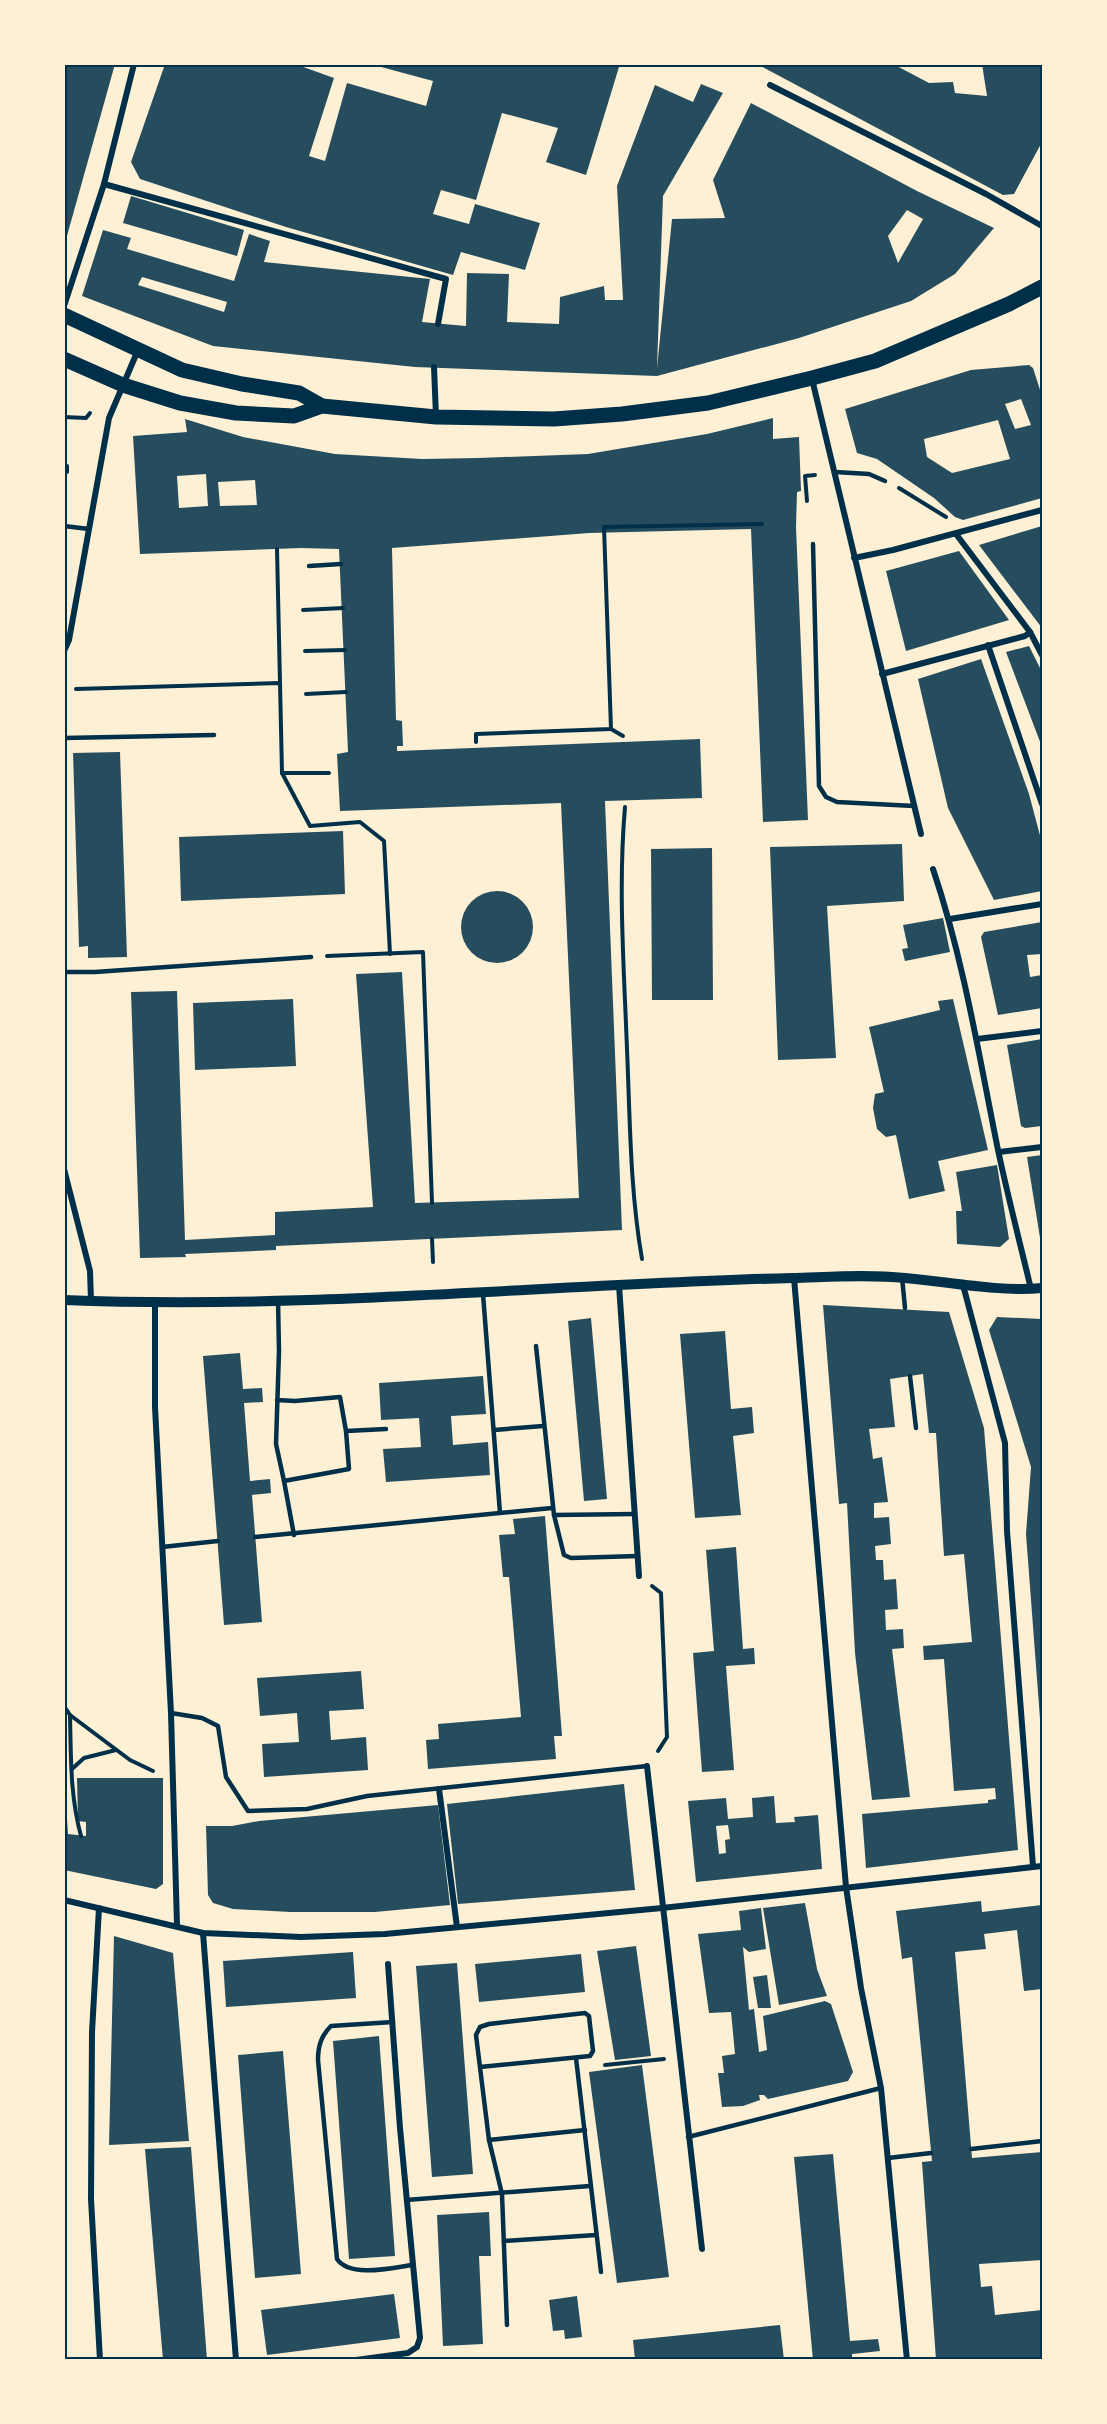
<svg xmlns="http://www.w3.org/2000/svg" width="1107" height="2424" viewBox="0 0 1107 2424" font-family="'DejaVu Sans',sans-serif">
<rect width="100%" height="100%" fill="#fdf0d5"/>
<g fill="#264d5e" fill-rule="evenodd">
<polygon points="64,64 115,64 65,243 64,243"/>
<polygon points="165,64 295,64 334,78 309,156 325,161 347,83 426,106 433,81 370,64 612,64 619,67 586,175 546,162 558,128 502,113 476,200 441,190 433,214 469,224 475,204 540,223 525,270 461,252 453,275 286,227 140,179 131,162"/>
<polygon points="757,64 893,64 929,83 953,82 955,93 987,96 982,64 1042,64 1042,142 1014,194 1003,195"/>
<path d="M701,84l22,9 -60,103 -6,172 15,-149 53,-1 -12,-38 38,-77 166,88 77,37 -39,46 -44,27 -112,37 -142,38 -242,-9 -202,-21 -131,-50 21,-66 28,8 -4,11 107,32 15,-47 21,7 -6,21 166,17 -8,43 44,4 1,-53 42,1 -2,48 52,2 1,-27 44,-11 1,14h18l-6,-114 38,-101 38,17zM907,210l16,9 -25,44 -10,-27zM142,277l85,25 -3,10 -86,-27z"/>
<polygon points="131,196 244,230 237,256 123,223"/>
<path d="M1029,365l4,3 9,28v102l-79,22 -8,-3 -21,-19 -57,-39 -20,-6 -12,-44 126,-39zM1021,399l10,26 -16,4 -10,-25zM998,420l12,39 -58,14 -25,-16 -3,-18z"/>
<path d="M773,418v21l26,-2 2,54 -4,1 -1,35 12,293 -45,2 -12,-293 -162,4 -197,15 4,172 6,1 1,25h-6v5l303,-12 2,59 -97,3 17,429 -346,16v4l-91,4 1,3 -46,1 -9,-266 46,-1 8,249 90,-5v-23l98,-5 -17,-233 46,-2 13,231 164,-5 -18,-395 -221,8 -3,-57 11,-2 -9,-203 -38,-1 -161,6 -7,-118 54,-4 -2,-13 58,18 92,17 87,5 56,-1 110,-4 119,-20zM206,474l2,32 -29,2 -2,-32zM255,480l2,25 -37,1 -2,-24z"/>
<polygon points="1042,526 1042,628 979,545"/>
<polygon points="959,551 1009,620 906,651 886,571"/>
<polygon points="1029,646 1042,672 1042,747 1006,652"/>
<polygon points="981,659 1029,794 1042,843 1042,891 994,900 948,808 918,679"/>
<polygon points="120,752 127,957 88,958 88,946 79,947 73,753"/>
<polygon points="343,831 345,894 181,901 179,837"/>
<polygon points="902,844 904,901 827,906 836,1058 778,1060 770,847"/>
<polygon points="712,848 713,1000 652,1000 651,849"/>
<circle cx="497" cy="927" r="36"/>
<polygon points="943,918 950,952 905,961 902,949 908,948 903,925"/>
<polygon points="1042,922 1042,954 1027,955 1030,977 1042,975 1042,1008 998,1015 981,937 984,932"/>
<polygon points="293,999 296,1066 195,1070 193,1003"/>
<polygon points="953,999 988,1150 938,1161 945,1191 909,1199 896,1135 886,1137 877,1129 873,1108 875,1094 884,1092 869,1027 940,1010 938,1001"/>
<polygon points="1042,1039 1042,1126 1025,1128 1021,1126 1007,1045"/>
<polygon points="1042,1155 1042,1244 1041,1244 1027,1157"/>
<polygon points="997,1165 1009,1239 1000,1247 957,1244 956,1211 962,1211 956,1172"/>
<polygon points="823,1305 949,1312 984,1428 1018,1850 866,1868 862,1814 988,1803 988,1800 996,1799 995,1788 954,1791 944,1659 924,1660 923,1646 972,1642 964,1554 944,1556 936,1433 929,1433 923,1374 890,1379 895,1427 869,1429 873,1459 882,1457 888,1502 874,1503 874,1518 889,1517 891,1544 875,1546 876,1560 883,1560 884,1580 896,1579 898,1609 885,1610 886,1630 903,1629 904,1648 892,1649 910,1797 872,1800 855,1653 847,1503 839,1504"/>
<polygon points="997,1317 1042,1319 1042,1732 1041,1732 1026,1534 1031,1467 989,1330"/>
<polygon points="591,1318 607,1499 584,1501 568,1321"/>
<polygon points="725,1331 731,1409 752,1407 754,1433 733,1436 741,1515 695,1518 680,1334"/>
<polygon points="240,1353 243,1389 262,1388 263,1402 244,1403 250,1481 270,1479 271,1493 252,1495 262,1622 224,1625 203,1356"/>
<polygon points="483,1376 486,1414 451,1416 453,1445 488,1442 490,1475 386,1482 383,1449 421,1447 419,1418 381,1420 379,1383"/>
<polygon points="545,1516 562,1736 554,1736 556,1759 428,1769 426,1740 439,1739 438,1724 521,1717 509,1577 503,1577 499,1535 515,1534 513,1519"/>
<polygon points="736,1547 743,1649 754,1648 755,1664 726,1666 734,1770 702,1772 693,1653 714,1651 706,1550"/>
<polygon points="361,1671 364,1709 329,1711 331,1740 366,1737 368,1770 264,1777 262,1744 299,1742 297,1713 260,1716 257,1678"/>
<polygon points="77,1778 163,1778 163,1884 156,1889 64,1870 64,1804 66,1804 68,1834 86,1836 86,1822 78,1821"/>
<polygon points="624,1784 635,1890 458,1904 447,1804"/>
<path d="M774,1796l2,27 19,-1 -1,-5 24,-2 4,54 -126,13 -8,-81 38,-3 2,21 25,-2 -1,-19zM728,1825l2,14 -5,1 1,13 -7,1 -3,-28z"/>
<polygon points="438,1805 450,1905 375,1912 290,1912 233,1909 213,1903 208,1895 206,1826 232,1826 259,1821"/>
<polygon points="981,1901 982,1912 1042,1905 1042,1989 1024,1991 1017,1930 984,1934 986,1949 955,1952 972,2158 1042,2152 1042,2260 979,2264 981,2287 992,2286 995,2315 1042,2310 1042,2360 936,2360 922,2162 932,2161 912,1957 902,1959 896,1911"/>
<polygon points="805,1903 817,1969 827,1996 779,2005 763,1908"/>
<polygon points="761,1908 766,1949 749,1952 743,1947 749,2010 754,2009 759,2052 767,2050 763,2016 825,2001 831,2004 853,2072 848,2081 768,2099 764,2095 759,2095 760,2100 743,2106 722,2107 718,2073 724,2073 722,2056 735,2054 731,2012 709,2013 698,1934 741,1930 739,1911"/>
<polygon points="114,1936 173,1953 189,2141 109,2145"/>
<polygon points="636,1946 651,2056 615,2060 597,1951"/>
<polygon points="353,1952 356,1998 226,2007 223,1961"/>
<polygon points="581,1954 585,1992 479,2002 475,1964"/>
<polygon points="457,1963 473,2174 432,2177 416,1966"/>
<polygon points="767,1975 771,2008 758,2008 753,1977"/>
<polygon points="379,2036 395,2256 349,2259 333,2041"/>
<polygon points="283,2051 301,2274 255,2278 238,2055"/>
<polygon points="642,2065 669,2277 617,2283 589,2072"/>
<polygon points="191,2147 207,2360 163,2360 145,2149"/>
<polygon points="833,2154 850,2341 878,2339 880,2351 852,2354 852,2360 813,2360 794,2157"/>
<polygon points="489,2212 491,2256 479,2256 483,2344 443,2346 437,2215"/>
<polygon points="394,2294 400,2338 267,2355 261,2310"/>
<polygon points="577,2296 582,2337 565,2339 564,2330 553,2331 549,2300"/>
<polygon points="780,2325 784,2360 635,2360 633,2340"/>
</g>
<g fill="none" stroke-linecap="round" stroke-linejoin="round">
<g stroke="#003049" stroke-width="4">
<polyline points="64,417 86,418 90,413"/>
<polyline points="64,466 67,466 67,472 64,472"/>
<polyline points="899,488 946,517"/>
<polyline points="807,501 805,476 815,475"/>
<polyline points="277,549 280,683"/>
<polyline points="303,610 343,608"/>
<polyline points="305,651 345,650"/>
<polyline points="76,689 280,683 282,773 310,826 360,822 384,841 390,954"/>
<polyline points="306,694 346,692"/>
<polyline points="611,729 623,736"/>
<polyline points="476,742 476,734 611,729 604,527 762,524"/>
<polyline points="282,773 329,773"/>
<path d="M625,807c-7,80 -1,161 2,242 3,70 3,141 15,210"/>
<polyline points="327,956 423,952 432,1203"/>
<polyline points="432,1239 433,1262"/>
<polyline points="652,1586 661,1593 667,1737 658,1751"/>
<polyline points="64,1706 70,1715 130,1760 153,1771"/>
<path d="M70,1715c1,41 0,81 11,121"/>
<polyline points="72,1769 84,1758 116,1750"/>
<polyline points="605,2065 664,2059"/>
</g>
<g stroke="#003049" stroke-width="4.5">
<polyline points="835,472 869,474 885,481"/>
<polyline points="64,526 89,529"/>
<polyline points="813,544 819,786 826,797 837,802 914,806"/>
<polyline points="309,566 341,564"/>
<polyline points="64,738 214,735"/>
<polyline points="64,972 95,972 311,957"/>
<polyline points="902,1277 905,1308"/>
<polyline points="483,1294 500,1513"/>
<polyline points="536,1346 554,1515 635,1514"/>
<polyline points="910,1376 916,1428"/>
<polyline points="277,1400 295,1401 340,1397 346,1431 349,1469 284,1481 276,1444 279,1351 278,1300"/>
<polyline points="494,1430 543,1426"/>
<polyline points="346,1431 386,1429"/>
<polyline points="284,1481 294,1535"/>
<polyline points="554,1515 564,1555 571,1558 638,1556"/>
<polyline points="255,1537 552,1508"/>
<polyline points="162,1547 218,1541"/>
<polyline points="171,1713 202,1718 218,1726 226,1777 248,1811 307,1809 367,1796 647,1766"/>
<path d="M393,2022l-62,4c-10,10 -13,20 -13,34l19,199c13,19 54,9 75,6"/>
<polyline points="576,2058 601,2272"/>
<polyline points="480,2067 590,2056 593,2051 589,2016 585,2013 489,2024 480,2027 476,2035 489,2140 502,2194 507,2325"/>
<polyline points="688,2137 881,2088"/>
<polyline points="489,2140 585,2130"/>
<polyline points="971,2149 1042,2141"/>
<polyline points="888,2158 931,2153"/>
<polyline points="406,2200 590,2186"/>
<polyline points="504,2241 596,2235"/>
</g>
<g stroke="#003049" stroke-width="6">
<polyline points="770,85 986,194 1042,226"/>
<polyline points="104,184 446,279 438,324"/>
<polyline points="64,306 104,184 134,64"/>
<polyline points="434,367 436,416"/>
<polyline points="812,379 921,834"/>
<polyline points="956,534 1030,632 1042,655"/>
<polyline points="854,558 893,550 1042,510"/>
<polyline points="988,645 1042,804"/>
<polyline points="64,651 69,640 109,418 138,350"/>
<polyline points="882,674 1025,636 1030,632"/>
<path d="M933,869c31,92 46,187 65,281 10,47 22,93 33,139"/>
<polyline points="950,919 1042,904"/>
<polyline points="977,1039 1042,1031"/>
<polyline points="999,1152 1042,1147"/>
<polyline points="64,1169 90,1271 91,1301"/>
<polyline points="794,1278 846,1887 861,1988 881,2088 907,2360"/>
<polyline points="619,1285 639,1576"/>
<polyline points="963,1285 1005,1443 1007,1531 1033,1866"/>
<polyline points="155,1302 155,1407 171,1713 177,1925"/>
<polyline points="647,1766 702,2249"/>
<polyline points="439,1789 457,1927"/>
<polyline points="64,1900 203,1933 301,1937 385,1934 662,1908 1042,1866"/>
<polyline points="99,1908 92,2032 91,2199 100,2360"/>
<polyline points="203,1933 236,2360"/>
<polyline points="356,2360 408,2353 417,2347 420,2338 400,2128 388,1964"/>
</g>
<path stroke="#003049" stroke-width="10" d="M64,1300c243,10 486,-16 728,-22 37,-1 76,-4 113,0 45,4 93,14 137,10"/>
<g stroke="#003049" stroke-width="15">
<polyline points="64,315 182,370 242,384 299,393 322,406 436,417 554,419 622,414 708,403 812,378 875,361 1009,304 1042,287"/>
<polyline points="64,359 123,385 180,403 236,413 294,416 322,406"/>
</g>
</g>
<rect width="1107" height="2424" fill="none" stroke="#fdf0d5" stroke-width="132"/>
<rect x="66" y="66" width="975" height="2292" fill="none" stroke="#003049" stroke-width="2"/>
</svg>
